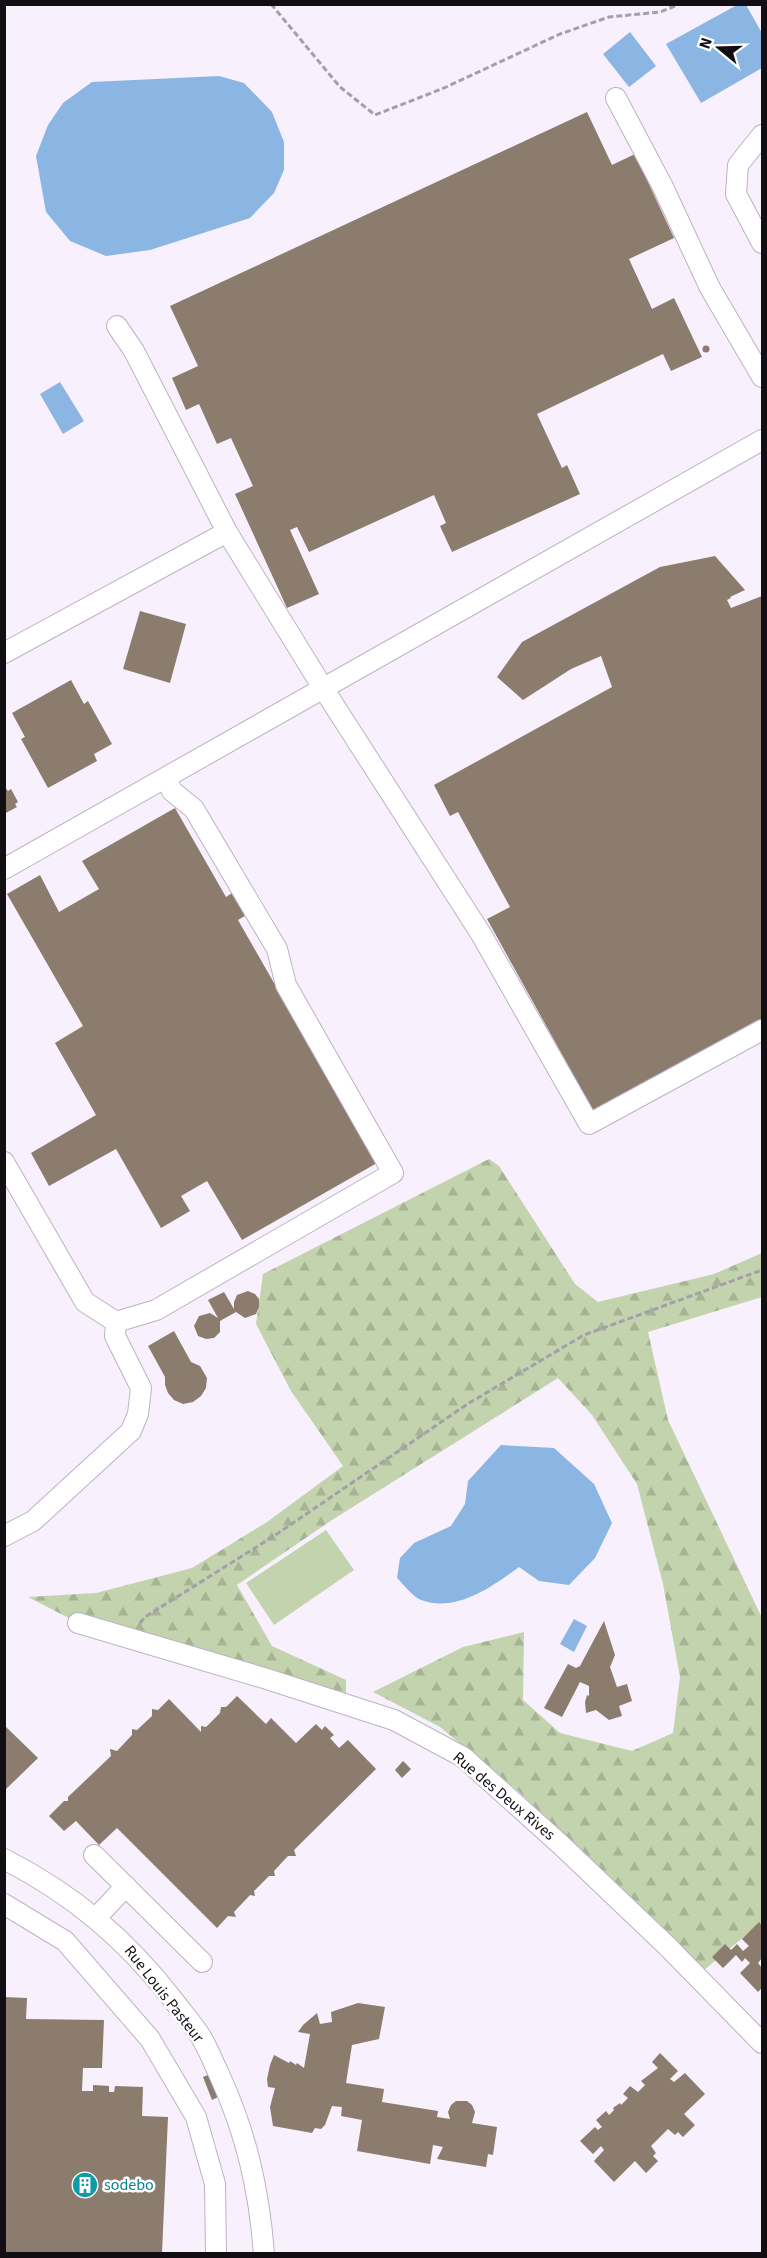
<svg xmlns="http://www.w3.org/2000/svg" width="767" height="2258" viewBox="0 0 767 2258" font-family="'Source Sans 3',sans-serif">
<defs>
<pattern id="forest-firs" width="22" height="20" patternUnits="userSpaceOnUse" patternTransform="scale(1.5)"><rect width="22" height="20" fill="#c2d3ad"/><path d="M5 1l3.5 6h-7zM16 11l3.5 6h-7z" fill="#a6b494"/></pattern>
</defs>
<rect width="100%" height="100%" fill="#f8f1fd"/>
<polygon fill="#c2d3ad" points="326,1530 354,1570 274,1625 246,1583"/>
<polygon fill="url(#forest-firs)" points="489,1159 499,1166 575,1284 598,1302 714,1274 762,1253 762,1297 648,1332 668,1420 762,1618 762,1922 704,1970 517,1790 440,1727 373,1692 463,1647 524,1632 523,1700 560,1733 632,1751 673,1733 680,1677 663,1584 637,1484 592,1415 558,1378 332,1520 237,1585 272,1646 346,1680 346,1712 127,1648 28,1597 96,1593 192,1568 267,1522 343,1466 291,1391 256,1324 263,1274"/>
<g fill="#8bb5e2">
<polygon points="737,5 746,5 762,33 762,68 701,103 666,44"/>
<polygon points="630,32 656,66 629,87 603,54"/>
<polygon points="219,76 244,83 272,112 284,142 284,170 274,193 250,218 150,250 106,256 70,241 46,212 36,156 48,125 63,103 92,82"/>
<polygon points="60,382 84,421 63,434 40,394"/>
<path d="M501,1445l53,3 40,36 18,39 -17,35 -26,27 -30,-4 -20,-14c-27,20 -63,46 -98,33 -8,-3 -17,-15 -24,-22l3,-20 14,-15 37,-17 14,-22 3,-23z"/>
<polygon points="574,1619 587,1626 574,1652 560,1644"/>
</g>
<g fill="#8b7c6d">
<polygon points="587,112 612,165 635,154 674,238 629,259 652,309 674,298 702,357 671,371 663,354 537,414 562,468 567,465 580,494 452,552 440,526 446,523 434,495 309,552 297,527 290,530 319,594 287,608 235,494 253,486 231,438 217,444 199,404 186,410 172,378 198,366 170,306"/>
<circle cx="706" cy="349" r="3.5"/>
<polygon points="715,556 745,590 730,597 731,598 727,600 731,608 762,596 762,1020 594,1112 487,919 510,907 458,812 450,816 434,785 612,687 601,656 571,669 523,700 497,677 522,642 660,567"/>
<polygon points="140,611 186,624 170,683 123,669"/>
<polygon points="71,680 84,704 88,701 112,744 94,754 97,761 48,788 21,739 25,737 12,713"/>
<polygon points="4,786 8,791 11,789 18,802 15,804 17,807 4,814"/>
<polygon points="175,808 226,897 235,891 248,914 238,920 377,1163 242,1240 207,1181 181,1196 190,1211 161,1228 116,1149 49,1186 31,1153 96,1115 55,1043 83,1026 7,894 40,875 59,912 99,889 82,861"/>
<polygon points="248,1291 255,1294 259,1299 259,1307 256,1314 245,1318 236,1312 220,1321 220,1332 214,1338 206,1339 198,1336 194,1326 199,1316 210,1313 218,1318 208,1300 224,1292 234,1309 234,1302 237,1295"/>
<polygon points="174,1331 191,1362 200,1366 207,1378 206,1388 201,1396 193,1402 183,1404 174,1400 168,1393 165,1385 165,1377 148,1346"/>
<polygon points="604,1621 615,1655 610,1667 617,1687 627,1684 632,1701 619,1706 622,1716 609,1720 596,1710 586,1713 585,1702 587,1695 589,1696 589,1686 580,1682 562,1717 544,1708 568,1664 576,1668 580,1666"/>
<polygon points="237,1696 266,1724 271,1718 296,1743 316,1724 322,1730 325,1726 334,1735 330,1738 339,1748 348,1740 376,1769 294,1850 296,1856 288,1856 274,1871 275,1876 269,1876 254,1891 255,1896 250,1895 234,1912 236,1917 228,1916 217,1928 117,1828 99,1845 76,1821 64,1831 49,1816 64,1801 68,1801 68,1797 111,1756 110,1749 117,1751 132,1735 132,1729 137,1730 152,1716 152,1709 158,1710 169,1699 201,1732 201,1726 206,1727 220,1713 221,1707 226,1707"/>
<polygon points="4,1725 38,1758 4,1791"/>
<polygon points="403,1761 411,1769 402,1778 395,1770"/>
<polygon points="759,1922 762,1925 762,1958 758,1963 762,1968 762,1988 758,1992 740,1973 750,1963 745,1958 742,1962 736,1955 723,1968 712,1957 725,1944 731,1950 737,1944 743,1951 749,1946 742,1939"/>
<polygon points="4,1997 27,1998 26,2019 104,2020 102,2068 83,2068 82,2091 93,2091 93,2085 109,2086 109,2092 114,2092 115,2086 143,2087 142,2116 168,2117 162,2253 4,2253"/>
<polygon points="358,2003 385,2007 379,2039 352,2045 346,2083 384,2089 382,2102 438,2111 437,2117 450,2119 448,2112 451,2105 456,2101 467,2101 472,2105 475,2112 472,2123 497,2127 493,2155 488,2154 486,2167 437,2159 443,2147 433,2145 430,2164 357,2151 362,2120 341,2116 342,2107 332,2106 325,2125 321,2129 315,2128 312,2133 273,2126 270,2107 275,2088 268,2087 267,2079 270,2065 274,2055 289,2063 290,2061 296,2065 297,2063 304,2068 310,2034 298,2032 303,2025 317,2013 320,2024 332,2022 331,2012"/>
<polygon points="660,2053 678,2071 670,2079 674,2082 685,2073 705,2094 684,2114 695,2125 683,2137 678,2132 675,2135 668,2129 651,2146 656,2153 653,2156 658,2161 646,2173 635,2161 614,2182 594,2161 604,2150 601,2146 593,2154 580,2141 595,2127 598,2130 602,2127 596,2120 606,2111 609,2115 614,2110 613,2108 620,2103 621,2105 628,2098 623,2094 630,2086 638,2092 645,2085 641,2081 658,2068 652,2062"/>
<polygon points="208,2075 218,2097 212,2100 203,2077"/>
</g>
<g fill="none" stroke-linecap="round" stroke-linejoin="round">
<g stroke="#bcb2c5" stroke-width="22">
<g id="minor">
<polyline points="616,98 663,187 710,288 762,377"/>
<polyline points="762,135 738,165 736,194 762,243"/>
<polyline points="117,326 134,351 227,532 323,688 481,934 589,1124 762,1030"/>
<polyline points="4,653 227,532"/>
<polyline points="4,869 762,440"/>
<polyline points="4,1162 85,1302 116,1322 156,1310 393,1173 286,985 277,949 194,809 172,791 166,778"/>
<polyline points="4,1536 33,1521 131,1431 138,1414 141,1388 115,1336 116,1322"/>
<polyline points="78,1623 267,1679 394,1720 463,1757 561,1845 667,1946 762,2043"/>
<polyline points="94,1855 202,1962"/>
<path d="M4,1859c70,36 122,80 170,142 9,12 19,23 27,36 7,11 12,25 18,37 27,59 40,114 45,180"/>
<polyline points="4,1904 65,1941 150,2039 196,2117 215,2184 216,2254"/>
<polyline points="96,1918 126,1886"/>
</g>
</g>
<g stroke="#a59fa9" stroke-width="3" stroke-dasharray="6 3" stroke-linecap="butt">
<polyline points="271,4 340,87 375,115 444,88 560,34 609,17 660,12 680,4"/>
<polyline points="140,1623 145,1617 274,1536 469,1403 584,1335 762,1270"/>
</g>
<use href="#minor" stroke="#fff" stroke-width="20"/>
</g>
<defs>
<g id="building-disc" transform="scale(1.35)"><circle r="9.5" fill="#0f9aa8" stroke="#fff"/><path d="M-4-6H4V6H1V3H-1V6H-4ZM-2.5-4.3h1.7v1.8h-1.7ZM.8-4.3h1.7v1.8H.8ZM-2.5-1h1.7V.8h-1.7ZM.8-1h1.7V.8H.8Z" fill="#fff"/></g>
</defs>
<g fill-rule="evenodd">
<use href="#building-disc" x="85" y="2185"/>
</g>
<g text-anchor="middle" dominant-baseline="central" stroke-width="5" stroke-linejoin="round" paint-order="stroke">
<g font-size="16" fill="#110e14" stroke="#fff">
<text transform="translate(504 1796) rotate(40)">Rue des Deux Rives</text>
<text transform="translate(164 1994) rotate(52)">Rue Louis Pasteur</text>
</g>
<g font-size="16" fill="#0d838f" stroke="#fff" text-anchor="start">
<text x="104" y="2185">sodebo</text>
</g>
</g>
<rect width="767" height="2258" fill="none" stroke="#110e14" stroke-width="12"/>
<g transform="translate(719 48) rotate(289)" stroke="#ffffff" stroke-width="4.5" paint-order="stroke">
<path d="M0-4.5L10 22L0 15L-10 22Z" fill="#110e14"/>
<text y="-9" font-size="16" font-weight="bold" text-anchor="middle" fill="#110e14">N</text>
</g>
</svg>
